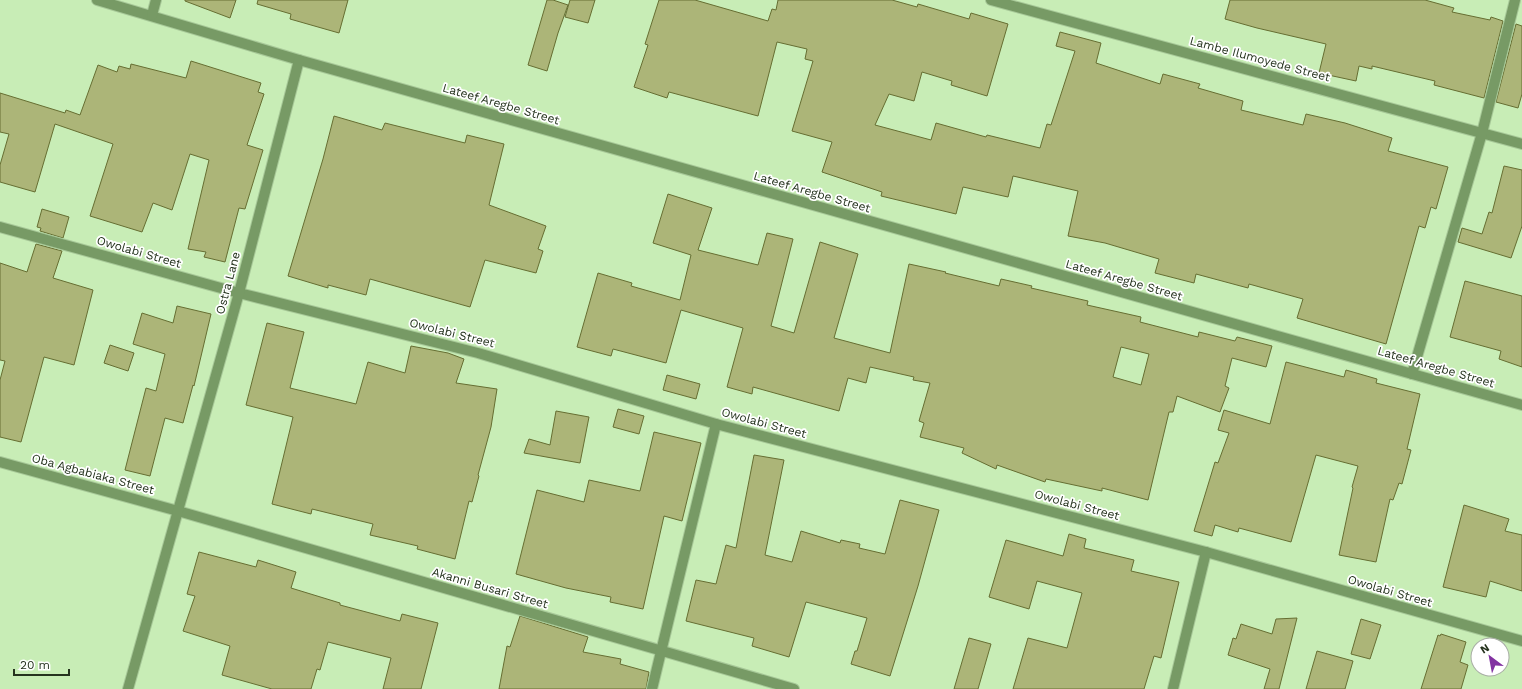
<svg xmlns="http://www.w3.org/2000/svg" width="1522" height="689" viewBox="0 0 1522 689" font-family="'Work Sans',sans-serif">
<rect width="100%" height="100%" fill="#c8edb6"/>
<g fill="#acb578" stroke="#666e32" fill-rule="evenodd">
<polygon points="185,0 236,0 230,18 185,1"/>
<polygon points="258,0 348,0 339,33 290,19 291,14 257,4"/>
<polygon points="547,0 553,0 568,5 558,33 547,71 528,65"/>
<polygon points="570,0 595,0 588,23 565,17"/>
<polygon points="659,0 695,0 768,21 772,9 776,10 778,0 892,0 917,7 918,4 969,19 971,13 1008,24 987,96 951,85 952,81 922,72 914,101 889,94 875,125 931,140 936,123 986,137 987,135 1040,148 1047,124 1051,125 1075,51 1056,46 1060,32 1101,43 1096,63 1160,84 1163,74 1200,84 1198,88 1243,101 1241,110 1303,125 1306,114 1345,123 1392,138 1388,151 1448,167 1436,209 1431,207 1425,228 1419,226 1386,344 1297,318 1303,299 1249,284 1248,288 1196,274 1194,283 1155,273 1159,259 1105,243 1068,236 1078,191 1013,176 1008,197 963,187 956,214 881,196 882,192 822,172 832,142 792,131 813,61 805,59 807,49 777,42 758,116 669,92 667,98 634,87 648,45 645,44"/>
<polygon points="1230,0 1425,0 1454,8 1452,12 1490,20 1491,17 1503,21 1484,98 1434,85 1435,81 1372,66 1372,69 1359,66 1356,81 1319,73 1326,44 1257,28 1225,19"/>
<polygon points="1516,24 1522,26 1522,94 1518,108 1496,102"/>
<polygon points="191,61 261,83 258,92 264,94 247,145 263,150 245,209 239,208 225,262 204,257 206,252 188,249 209,160 190,154 172,210 153,203 142,232 90,216 113,144 55,124 35,192 0,182 0,165 9,134 0,132 0,93 65,113 66,110 80,115 98,65 117,72 119,66 130,69 131,64 186,78"/>
<polygon points="334,116 382,130 385,123 465,143 467,135 504,144 489,205 546,226 538,249 543,251 536,273 485,260 470,307 370,279 366,295 328,285 328,288 288,276 323,159"/>
<polygon points="1504,166 1522,170 1522,226 1511,258 1458,242 1462,228 1482,234 1489,212 1492,213"/>
<path d="M668,194l44,14 -14,42 60,15 9,-32 26,6 -22,87 23,7 26,-91 38,12 -24,84 56,15 19,-89 37,8 -1,1 54,13 2,-7 31,7 -1,2 57,13 -1,4 54,12 -1,5 58,15 1,-5 36,9 2,-4 35,9 -6,21 -34,-9 -7,28 4,2 -9,24 -43,-16 -4,16h-4l-21,88 -46,-12v3l-56,-12 -1,3 -48,-17 -1,4 -34,-16 2,-5 -44,-11 4,-14 -5,-2 11,-38 -17,-3 1,-3 -44,-10 -4,16 -18,-5 -9,33 -86,-24 -1,7 -25,-7 16,-59 -62,-18 -15,53 -53,-14 -2,7 -34,-9 21,-74 34,10 -1,3 49,14 11,-45 -38,-12zM1121,347l28,7 -8,31 -28,-8z"/>
<polygon points="42,209 69,217 63,238 40,231 41,228 37,227"/>
<polygon points="36,244 62,251 53,278 93,290 74,365 44,357 21,442 0,437 0,380 5,361 0,360 0,263 27,272"/>
<polygon points="1465,281 1522,296 1522,367 1499,359 1501,351 1450,337"/>
<polygon points="177,306 211,314 194,386 193,385 183,423 165,418 150,476 125,470 146,388 156,391 165,354 133,344 142,313 173,323"/>
<polygon points="267,323 304,332 290,388 356,404 368,362 405,373 411,346 448,353 464,359 456,383 497,389 491,427 478,475 479,476 472,502 469,501 455,559 417,549 418,546 370,535 373,524 312,509 311,514 272,504 293,417 246,405"/>
<polygon points="110,345 134,353 128,371 104,363"/>
<polygon points="1286,362 1344,377 1346,370 1377,379 1376,383 1420,394 1407,449 1411,450 1402,484 1399,483 1393,500 1390,499 1376,562 1339,555 1353,488 1352,487 1358,466 1316,455 1291,542 1239,528 1238,532 1215,525 1212,536 1194,531 1215,462 1218,463 1229,433 1218,430 1224,410 1270,424"/>
<polygon points="667,375 700,384 696,399 663,390"/>
<polygon points="618,409 644,416 639,434 613,427"/>
<polygon points="556,411 589,417 580,463 524,453 529,439 550,445"/>
<polygon points="654,432 701,443 682,521 664,516 643,609 610,602 611,597 566,588 516,574 537,490 584,502 589,480 640,491"/>
<polygon points="754,455 784,460 765,555 792,562 801,531 840,543 841,540 860,544 859,548 885,554 900,500 939,510 918,586 890,676 851,664 855,651 857,651 867,618 806,602 789,657 752,646 754,638 686,621 696,580 716,584 726,545 736,548"/>
<polygon points="1464,505 1509,519 1505,531 1522,535 1522,591 1490,581 1486,597 1443,587"/>
<polygon points="1069,534 1086,539 1084,548 1134,560 1131,571 1179,582 1161,658 1154,656 1144,689 1013,689 1028,638 1067,648 1082,593 1037,581 1029,609 989,597 1006,540 1063,556"/>
<polygon points="199,552 256,567 258,560 296,572 291,588 340,603 340,605 400,621 402,614 438,623 421,689 383,689 391,658 328,642 320,670 317,669 311,689 272,689 222,675 230,646 183,631 195,596 187,594"/>
<polygon points="520,616 588,637 583,652 621,659 620,664 649,672 646,689 499,689 507,646 510,647"/>
<polygon points="1297,618 1279,689 1264,689 1270,669 1228,655 1233,638 1236,639 1241,624 1272,634 1276,619"/>
<polygon points="1361,619 1381,625 1370,659 1351,654"/>
<polygon points="1441,634 1466,642 1460,662 1468,665 1461,689 1421,689 1438,635 1440,636"/>
<polygon points="969,638 991,644 978,689 954,689"/>
<polygon points="1317,651 1353,661 1345,689 1306,689"/>
</g>
<g fill="none" stroke-linecap="round" stroke-linejoin="round">
<g stroke="#a7c898" stroke-width="12">
<g id="minor">
<polyline points="97,0 299,60 1522,405"/>
<polyline points="991,0 1522,144"/>
<polyline points="152,15 156,0"/>
<polyline points="0,227 239,293 478,353 716,424 1206,552 1522,641"/>
<polyline points="1412,374 1482,133 1515,0"/>
<polyline points="0,462 178,511 794,689"/>
<polyline points="128,689 239,293 299,60"/>
<polyline points="652,689 716,424"/>
<polyline points="1173,689 1206,552"/>
</g>
</g>
<use href="#minor" stroke="#779a65" stroke-width="10"/>
</g>
<g text-anchor="middle" dominant-baseline="central" stroke-width="3.5" stroke-linejoin="round" paint-order="stroke">
<g font-size="12" fill="#25331e" stroke="#fff">
<text transform="translate(1260 59) rotate(15)">Lambe Ilumoyede Street</text>
<text transform="translate(501 104) rotate(16)">Lateef Aregbe Street</text>
<text transform="translate(812 192) rotate(16)">Lateef Aregbe Street</text>
<text transform="translate(139 252) rotate(16)">Owolabi Street</text>
<text transform="translate(1124 280) rotate(16)">Lateef Aregbe Street</text>
<text transform="translate(228 283) rotate(-75)">Ostra Lane</text>
<text transform="translate(452 333) rotate(14)">Owolabi Street</text>
<text transform="translate(1436 367) rotate(16)">Lateef Aregbe Street</text>
<text transform="translate(764 423) rotate(15)">Owolabi Street</text>
<text transform="translate(93 474) rotate(15)">Oba Agbabiaka Street</text>
<text transform="translate(1077 505) rotate(15)">Owolabi Street</text>
<text transform="translate(490 588) rotate(16)">Akanni Busari Street</text>
<text transform="translate(1390 591) rotate(16)">Owolabi Street</text>
</g>
</g>
<g transform="translate(1490 657) rotate(328)"><circle r="19" fill="#ffffff" stroke="#a8ada5"/>
<path d="M0-3L7 15L0 10L-7 15Z" fill="#8232a1"/>
<text y="-6" font-size="11" font-weight="bold" text-anchor="middle" fill="#25331e">N</text>
</g>
<path d="M14 669v6h55v-6" fill="none" stroke="#25331e" stroke-width="2"/>
<text x="20" y="669" font-size="12" fill="#25331e" stroke="#ffffff" stroke-width="3" paint-order="stroke">20 m</text>
</svg>
